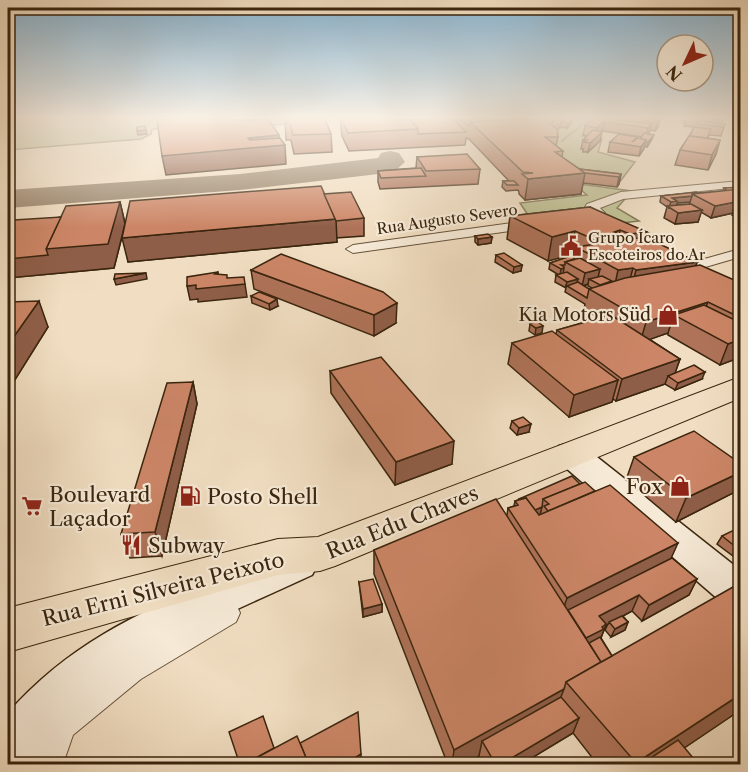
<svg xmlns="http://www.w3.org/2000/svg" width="748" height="772" viewBox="0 0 748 772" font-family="'Libre Caslon Text',serif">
<rect width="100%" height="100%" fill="#f1dec2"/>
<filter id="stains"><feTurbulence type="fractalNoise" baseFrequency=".00333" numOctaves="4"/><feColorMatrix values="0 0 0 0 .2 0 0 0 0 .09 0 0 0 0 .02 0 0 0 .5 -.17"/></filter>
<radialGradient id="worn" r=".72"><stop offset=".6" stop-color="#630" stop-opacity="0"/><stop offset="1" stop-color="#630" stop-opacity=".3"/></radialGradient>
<g fill="#bdc091" stroke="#7c7250" stroke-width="1.5">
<path d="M8,119h277l3,5c-46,3 -91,1 -136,5l-1,5 -10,5 -133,11z"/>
<polygon points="572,119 605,119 592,125 582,136 602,139 598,152 635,162 619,183 600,180 556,156 545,140"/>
<polygon points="572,183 632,191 617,208 639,221 549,231 534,224 520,203 587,195"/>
</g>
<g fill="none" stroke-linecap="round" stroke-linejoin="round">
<polyline stroke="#747f74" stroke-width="2" points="562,141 589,119"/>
<polygon fill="#968268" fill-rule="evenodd" points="390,151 399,153 405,162 396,170 387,173 240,190 8,208 8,190 240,174 378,158 381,153"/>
<g stroke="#68533b" stroke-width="2">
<g id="street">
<polygon points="740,181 740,187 623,199 600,208 605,213 603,216 584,222 578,218 590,212 585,207 587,204 621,192"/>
<polygon points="534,220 540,224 539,227 353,253 346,249 353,245"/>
<polygon points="740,249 740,257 695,270 688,266 690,263"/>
<polygon points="226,600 236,604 240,613 236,622 141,679 73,735 63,764 29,764 48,712 119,657"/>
</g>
</g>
<g stroke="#3a250e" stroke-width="3">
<g id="secondary">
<polygon points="571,443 583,446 740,570 740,611 726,606 559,462 555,454 559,446"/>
<path d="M298,548l14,5 6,11 -6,11c-114,53 -205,83 -282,189h-22v-51c59,-67 128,-100 209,-133 27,-11 54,-23 81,-32z"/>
</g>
</g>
<g stroke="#3a250e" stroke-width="2">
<polygon id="primary" points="740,377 740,398 335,566 320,571 278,575 8,652 8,608 278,539 318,537"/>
</g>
<use href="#street" fill="#f6ead7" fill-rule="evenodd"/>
<use href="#secondary" fill="#f6ead7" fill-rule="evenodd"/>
<use href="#primary" fill="#f1dec2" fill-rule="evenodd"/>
</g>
<g fill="#af7359" stroke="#3a250e" stroke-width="1.5" fill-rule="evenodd">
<polygon points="287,119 325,119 331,134 332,152 294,154 291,140 286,140 285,120 287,120"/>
<polygon points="340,119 572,119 572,123 567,128 560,127 557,129 558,137 556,146 563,151 562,157 579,169 621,174 619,184 617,187 583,183 581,194 525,200 519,194 519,192 518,190 506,191 502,187 503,181 509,181 469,139 466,138 465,145 349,151 342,136"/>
<polygon points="593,119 660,119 658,127 655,131 650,130 649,134 652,139 647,147 644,146 639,156 608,152 610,142 637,137 636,140 640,139 642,137 603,131 603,129 601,131 600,141 588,152 583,152 583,149 581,149 583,140 587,136 583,135 585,126"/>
<polygon points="683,119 723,119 722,124 725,124 721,136 709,135 708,138 720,140 716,154 708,170 675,165 680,150 689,136 694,127 684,126 685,121 683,121"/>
<polygon points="417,157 480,169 478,184 380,189 378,182 378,171 416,168"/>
<path d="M724,188h17v30l-9,-3 1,-2 -22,5 -10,-6 -3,10 -23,2 -11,-6 3,-11 -7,-5 1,-6 62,-5zM690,202l-1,2 -13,1 1,-2z"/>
<polygon points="324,194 364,218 364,236 336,238 337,242 128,262 124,229 114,268 8,278 8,230 120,202 125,223"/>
<path d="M590,207l56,31 51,24 -1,3 45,18v74l-21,8 -52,-30v-2l-19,6 31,20 -5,14 27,6 -27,11 -10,-6 -49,17 -3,-2 -1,3 -43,15 -61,-53 4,-21 44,-9 1,-4 42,-12 -15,-9 1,-5 -20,-12 1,-4 -11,-6 1,-7h3l-10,-6 1,-6 15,-5v-2l-17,5 -41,-22 3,-23zM588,284v2l4,2 -3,1 -5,-3z"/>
<polygon points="475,236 492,237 491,243 478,245 475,242"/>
<polygon points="496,255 522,265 521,271 513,273 495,262"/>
<polygon points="251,270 396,323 374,336 254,289"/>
<polygon points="251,296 278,306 270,310 252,303"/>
<polygon points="8,302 48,327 11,386 8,386"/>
<polygon points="530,324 542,333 535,335 529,331"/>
<polygon points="330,371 452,464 395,485 331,393"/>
<polygon points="193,382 197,404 162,556 130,558 121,534"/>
<polygon points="512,421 529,432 517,435 510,428"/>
<polygon points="634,457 741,464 741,482 735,492 676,522 626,480"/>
<polygon points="580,484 595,491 697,579 689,595 642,621 632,611 623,616 628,622 625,630 611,637 605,630 608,624 606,625 601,638 612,656 741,594 741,716 738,713 739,711 684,748 699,765 598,765 573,733 520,765 484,765 479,756 464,765 448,765 374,574 374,550 507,515 508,508 514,506 515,501 518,500 519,499"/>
<polygon points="741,535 741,562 717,544 722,536"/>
<polygon points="359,582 382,604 382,612 363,617"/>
</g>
<g fill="#8f5e48" stroke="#3a250e" stroke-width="1.5">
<polygon points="183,119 267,119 268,134"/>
<polygon points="556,119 566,119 561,122 560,127 547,137 546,126"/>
<polygon points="572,119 572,123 567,128 568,123"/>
<polygon points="607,119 603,129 595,137 597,128"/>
<polygon points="660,119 658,127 655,131 657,122"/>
<polygon points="652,124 649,133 646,137 648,128"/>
<polygon points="146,130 147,134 138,135 137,131"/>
<polygon points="602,132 600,141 588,152 590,143"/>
<polygon points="279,135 280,145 285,145 286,164 166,175 162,156 248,138"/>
<polygon points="654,135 652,139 647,147 648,142"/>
<polygon points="646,140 644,149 639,156 641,147"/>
<polygon points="720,140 716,154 708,170 712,155"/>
<polygon points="585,173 581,194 525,200 528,179"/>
<polygon points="621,174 619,184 617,187 619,177"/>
<polygon points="692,196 690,202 677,203 676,207 669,208 672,198"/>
<polygon points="741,201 741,212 734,210 733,213 711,218 715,206"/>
<polygon points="120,202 125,224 114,268 8,278 8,259 46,249"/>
<polygon points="702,210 698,222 675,224 678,213"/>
<polygon points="336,219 337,242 128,262 122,238"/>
<polygon points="620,230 619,236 621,235 615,259 589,254 593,239"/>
<polygon points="575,231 571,255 548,261 552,237"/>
<polygon points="647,232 641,256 623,258 630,234"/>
<polygon points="492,237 491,243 478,245 478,239"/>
<polygon points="697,262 691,281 631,290 636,270"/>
<polygon points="522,265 521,271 513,273 514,267"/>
<polygon points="564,268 563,275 560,275 561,269"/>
<polygon points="633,268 628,287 614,289 618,270"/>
<polygon points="600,269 597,282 589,279 588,284 582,286 585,273"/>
<polygon points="218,272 220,285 228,285 245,284 247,297 198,302 198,299 190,300 187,286 196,285"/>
<polygon points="146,273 147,279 116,285 114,279"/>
<polygon points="578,279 576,285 567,286 565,288 567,282"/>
<polygon points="277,299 278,306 270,310 269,304"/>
<polygon points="39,301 48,327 11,386 8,378 8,345"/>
<polygon points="708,302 700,322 674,315 668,333 640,343 646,322"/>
<polygon points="397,303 396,323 374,336 374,315"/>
<polygon points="543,326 542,333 535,335 536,328"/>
<polygon points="741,339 741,357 720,365 728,344"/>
<polygon points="680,359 673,379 668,376 665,384 616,401 622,379"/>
<polygon points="705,372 702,379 675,390 678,383"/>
<polygon points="618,380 612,402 569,417 574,395"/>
<polygon points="193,382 197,404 162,556 155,532"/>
<polygon points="531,424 529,432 517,435 519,428"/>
<polygon points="454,441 452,464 395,485 396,462"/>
<polygon points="741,472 741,482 735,492 676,522 686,498"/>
<polygon points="542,507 540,515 522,515"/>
<polygon points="678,543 664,574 562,613 567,598"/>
<polygon points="697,579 689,595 642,621 649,605"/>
<polygon points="639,595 632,611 606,625 598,645 574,657 599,616"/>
<polygon points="382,604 382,612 363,617 363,609"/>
<polygon points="628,622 625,630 611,637 615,629"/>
<polygon points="564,689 555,712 482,741 479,756 464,765 452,765 454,750"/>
<polygon points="741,694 741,709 739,711 659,765 635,765 636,763"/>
<polygon points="579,718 573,733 520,765 500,765"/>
<polygon points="361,754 361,765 343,765"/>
</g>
<g fill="#cc8667" stroke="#3a250e" stroke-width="1.5">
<polygon points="162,119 242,119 239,119 241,121 268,119 279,135 248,138 250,140 280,138 285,145 162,156 157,120"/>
<polygon points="289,119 325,119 331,134 293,135 290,123 285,123 285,120 289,120"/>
<polygon points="341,119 410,119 418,129 348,133"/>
<polygon points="410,119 453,119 466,132 418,134 418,129"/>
<polygon points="461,119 506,119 508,120 470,122 470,126 469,126"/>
<polygon points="506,119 522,119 508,120"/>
<polygon points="529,119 543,119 557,129 558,137 545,137 563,151 555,152 585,173 528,179 522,174 533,173 523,172 470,122"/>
<polygon points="543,119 556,119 549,124"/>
<polygon points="565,119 572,119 568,123 561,122"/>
<polygon points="593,119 606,119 597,128 585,126"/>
<polygon points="608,119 610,119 652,124 648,128 605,122"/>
<polygon points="632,119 660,119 657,122"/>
<polygon points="698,121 725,124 724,127 696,124"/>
<polygon points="145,126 146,130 137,131 137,127"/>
<polygon points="694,127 711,129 707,138 690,136"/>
<polygon points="593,130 602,132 590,143 584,142 587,140 583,140"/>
<polygon points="644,133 654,135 648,142 645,142 646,140 640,139"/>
<polygon points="619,134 637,137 632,142 638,138 646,140 641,147 610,142"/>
<polygon points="689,136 720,140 712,155 680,150"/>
<polygon points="467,154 480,169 426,171 417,157"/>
<polygon points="421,168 426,176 381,178 378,171"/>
<polygon points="579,169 621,174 619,177 585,173"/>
<polygon points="503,181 514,181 518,185 507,185"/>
<polygon points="321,186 336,219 122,238 130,201"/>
<polygon points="740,187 741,189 728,191 724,188"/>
<polygon points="741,189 741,201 715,206 692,194"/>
<polygon points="351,192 364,218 336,221 324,194"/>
<polygon points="696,192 698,193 692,194 692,196 672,198 677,201 671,202 661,196"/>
<polygon points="120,202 108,244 46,249 66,206"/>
<polygon points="691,204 702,210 678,213 667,206"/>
<polygon points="590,207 647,232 630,234 620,230 614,232 621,235 593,239 575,231 552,237 510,216"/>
<polygon points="741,208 741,212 734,210"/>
<polygon points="61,217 46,249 48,255 8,259 8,230 14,220"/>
<polygon points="488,234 492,237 478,239 475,236"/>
<polygon points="645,237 697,262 636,270 633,268 618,270 576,247"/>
<polygon points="504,253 522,265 514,267 496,255"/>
<polygon points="575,253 574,259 565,262 565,265 561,265 564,267 564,268 561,269 550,263 568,257 565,256"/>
<polygon points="281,254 351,280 383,292 397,303 374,315 251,270"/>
<polygon points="580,258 600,269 585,273 565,262"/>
<polygon points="700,265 741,283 741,318 708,302 646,322 589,289 625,278"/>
<polygon points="218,272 215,274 227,275 227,278 244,277 245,284 196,289 196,285 187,286 187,277"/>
<polygon points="567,272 578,279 567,282 556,275"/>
<polygon points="146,273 114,279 115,274"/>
<polygon points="602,276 612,281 600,285 589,279"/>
<polygon points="578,282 589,289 587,298 567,286"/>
<polygon points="259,292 277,299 269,304 251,296"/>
<polygon points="39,301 8,345 8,302"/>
<polygon points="704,305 741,323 741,339 728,344 674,315"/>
<polygon points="611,315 680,359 622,379 557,330"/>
<polygon points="537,321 543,326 536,328 530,324"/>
<polygon points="552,331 618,380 574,395 512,343"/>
<polygon points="381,357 454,441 396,462 330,371"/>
<polygon points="694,365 705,372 678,383 668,376"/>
<polygon points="193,382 155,532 121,534 167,383"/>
<polygon points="523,417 531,424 519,428 512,421"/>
<polygon points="694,431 741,464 741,472 686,498 634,457"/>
<polygon points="572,476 580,484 543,499 542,507 535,510 526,498 520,500 519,499"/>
<polygon points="585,482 595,491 548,511 544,506 549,504 543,499"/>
<polygon points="610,485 678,543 567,598 508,508 518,505 515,501 526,498 539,515"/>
<polygon points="496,499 601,662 566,682 564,689 454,750 374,550"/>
<polygon points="734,530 741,535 741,551 722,536"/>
<polygon points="672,558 697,579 649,605 639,595 599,616 606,624 602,627 604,629 586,638 568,610"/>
<polygon points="373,579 382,604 363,609 359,582"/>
<polygon points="733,587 741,594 741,694 636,763 566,682"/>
<polygon points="622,616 628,622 615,629 609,622"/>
<polygon points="600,637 612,656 601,662 589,643"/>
<polygon points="561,697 579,718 500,765 496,765 482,741"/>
<polygon points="358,712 361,754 343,765 309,765 300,743"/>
<polygon points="263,716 274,748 243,765 240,765 229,732"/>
<polygon points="297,736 309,765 243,765"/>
<polygon points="678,740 699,765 640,765"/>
</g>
<linearGradient id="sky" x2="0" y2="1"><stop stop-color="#89b7d5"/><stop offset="0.52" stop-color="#f9f0e4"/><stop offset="1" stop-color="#f9f0e4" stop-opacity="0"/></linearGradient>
<rect width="748" height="227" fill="url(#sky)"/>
<defs>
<g id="civic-bare" transform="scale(1.62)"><path d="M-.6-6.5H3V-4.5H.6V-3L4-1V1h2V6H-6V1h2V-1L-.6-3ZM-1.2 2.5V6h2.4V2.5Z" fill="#8f2418" stroke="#f6ead7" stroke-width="2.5" paint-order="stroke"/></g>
<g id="shop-bare" transform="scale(1.62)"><path d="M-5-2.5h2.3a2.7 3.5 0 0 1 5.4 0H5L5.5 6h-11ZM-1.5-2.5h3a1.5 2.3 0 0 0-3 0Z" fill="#8f2418" stroke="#f6ead7" stroke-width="2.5" paint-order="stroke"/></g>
<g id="fuel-bare" transform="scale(1.62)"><path d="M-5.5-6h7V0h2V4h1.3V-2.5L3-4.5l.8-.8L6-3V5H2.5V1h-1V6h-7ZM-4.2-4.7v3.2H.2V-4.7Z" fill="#8f2418" stroke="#f6ead7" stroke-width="2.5" paint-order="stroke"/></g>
<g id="supermarket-bare" transform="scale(1.62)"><path d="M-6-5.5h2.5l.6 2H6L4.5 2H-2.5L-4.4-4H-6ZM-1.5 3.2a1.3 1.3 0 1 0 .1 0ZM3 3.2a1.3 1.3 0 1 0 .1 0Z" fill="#8f2418" stroke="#f6ead7" stroke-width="2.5" paint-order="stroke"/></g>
<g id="restaurant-bare" transform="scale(1.62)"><path d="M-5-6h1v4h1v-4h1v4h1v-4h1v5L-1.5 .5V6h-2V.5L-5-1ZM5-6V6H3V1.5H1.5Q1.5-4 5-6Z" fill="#8f2418" stroke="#f6ead7" stroke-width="2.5" paint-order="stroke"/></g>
</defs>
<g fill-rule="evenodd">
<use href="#civic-bare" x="571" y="246"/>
<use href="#shop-bare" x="668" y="315"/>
<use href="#shop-bare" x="680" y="486"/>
<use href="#fuel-bare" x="190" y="496"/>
<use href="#supermarket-bare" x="32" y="506"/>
<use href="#restaurant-bare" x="131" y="545"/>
</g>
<g text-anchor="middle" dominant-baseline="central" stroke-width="4.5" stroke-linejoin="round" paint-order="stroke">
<g font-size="15" fill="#3a250e" stroke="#f6ead7">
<text transform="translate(447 219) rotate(-8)">Rua Augusto Severo</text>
</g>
<g font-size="15" fill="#3a250e" stroke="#f6ead7" text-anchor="start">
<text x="588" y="237">Grupo Ícaro<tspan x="588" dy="17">Escoteiros do Ar</tspan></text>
</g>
<g font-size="18" fill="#3a250e" stroke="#f6ead7" text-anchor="end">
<text x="651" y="315">Kia Motors Süd</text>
</g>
<g font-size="21" fill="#3a250e" stroke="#f6ead7" text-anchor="start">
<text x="663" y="486" text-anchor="end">Fox</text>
<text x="49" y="494">Boulevard<tspan x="49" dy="24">Laçador</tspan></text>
<text x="207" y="496">Posto Shell</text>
<text x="148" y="545">Subway</text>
</g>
<g font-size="21" fill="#3a250e" stroke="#f6ead7">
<text transform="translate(402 522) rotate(-22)">Rua Edu Chaves</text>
<text transform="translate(163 589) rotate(-14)">Rua Erni Silveira Peixoto</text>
</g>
</g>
<rect width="748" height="772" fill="none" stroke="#f1dec2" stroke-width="30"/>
<rect x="9" y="9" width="730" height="754" fill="none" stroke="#3a250e" stroke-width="3"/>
<rect x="15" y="15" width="718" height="742" fill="none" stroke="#3a250e" stroke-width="1.5"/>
<g transform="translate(685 63) rotate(226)"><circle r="28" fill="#f6ead7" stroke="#ab9b87" stroke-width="1.5"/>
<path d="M0-4.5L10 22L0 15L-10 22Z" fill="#8f2418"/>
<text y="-9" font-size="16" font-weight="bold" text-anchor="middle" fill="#3a250e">N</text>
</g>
<rect width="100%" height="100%" filter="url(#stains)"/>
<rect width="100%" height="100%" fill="url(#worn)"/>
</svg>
